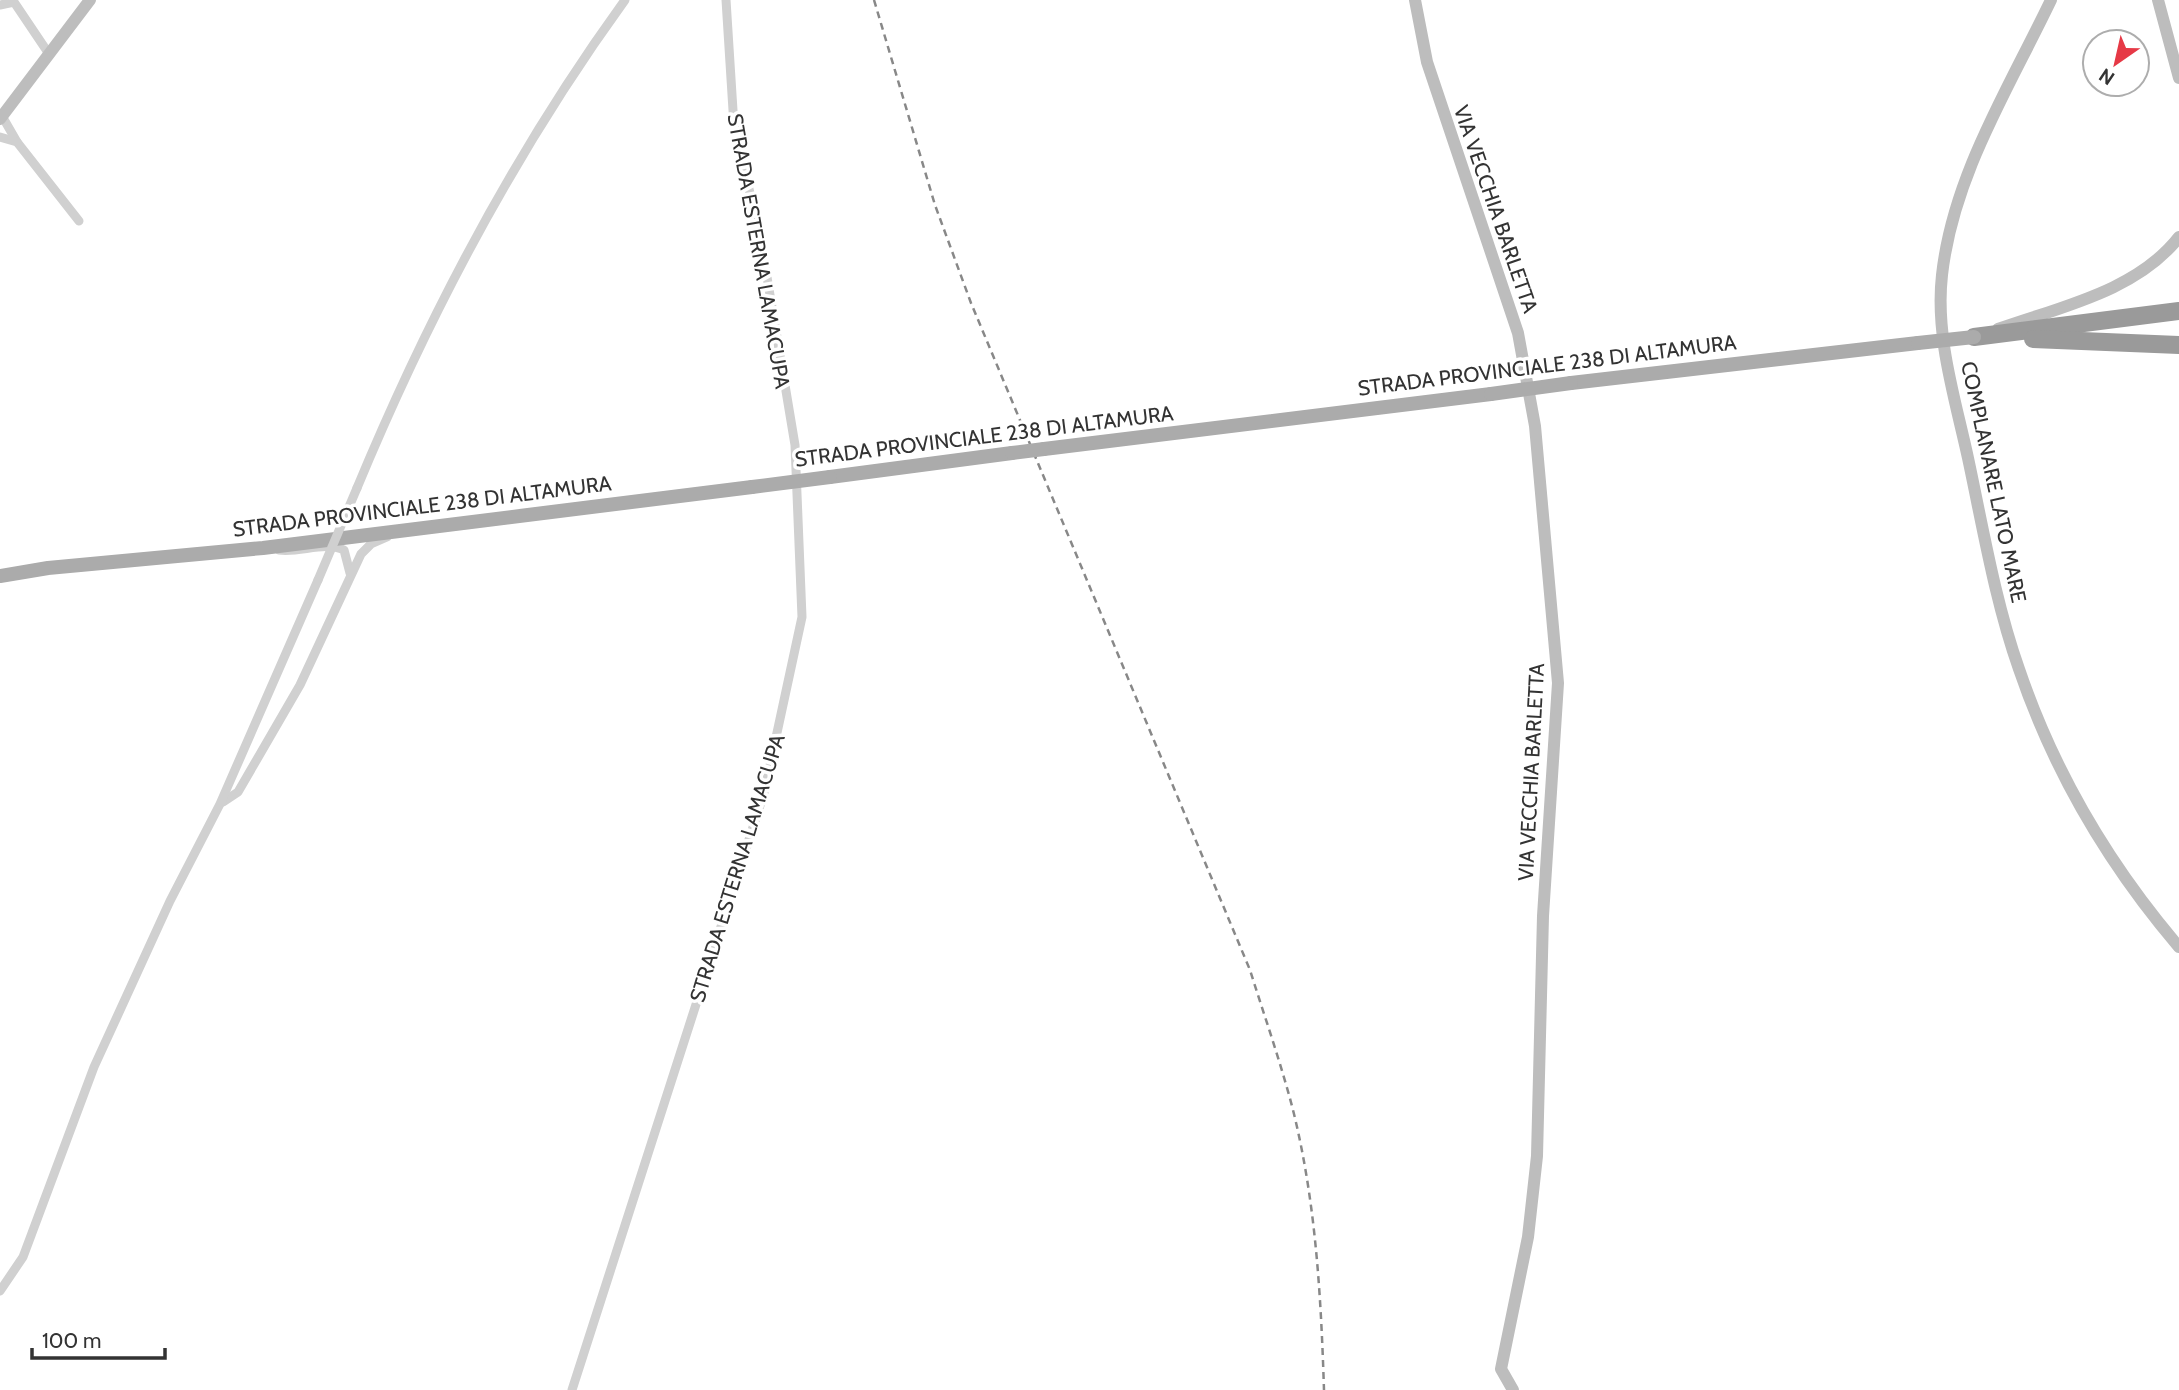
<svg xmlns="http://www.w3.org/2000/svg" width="2179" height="1390" viewBox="0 0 2179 1390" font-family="Cabin,sans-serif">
<rect width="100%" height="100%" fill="#fff"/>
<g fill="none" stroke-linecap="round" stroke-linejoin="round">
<g stroke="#d0d0d0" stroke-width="9">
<polyline points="0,5 14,2 49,54"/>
<polyline points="2,116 17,142"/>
<polyline points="0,137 17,142 79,221"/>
<path d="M357,488c71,-171 159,-338 268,-488"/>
<path d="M279,550c21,3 46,-9 65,0l6,23"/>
<polyline points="223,802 238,792 300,685 361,554 371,544 387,537"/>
<polyline points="0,1291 23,1257 94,1067 170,901 220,804 318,580"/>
<polyline points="572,1390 764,793 802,617 795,445 760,235 734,126 726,0"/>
</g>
<g stroke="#bdbdbd" stroke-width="12">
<polyline points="1415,0 1427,62 1518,333 1535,426 1558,683 1543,916 1537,1156 1528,1237 1501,1369 1513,1390"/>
<path d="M2051,0c-42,88 -98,176 -109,275 -7,61 13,123 26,183 15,70 27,143 51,211 35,103 90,196 160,278"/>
<polyline points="2158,0 2179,78"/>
<polyline points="0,119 90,0"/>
<path d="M1998,329c62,-22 139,-38 181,-92"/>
</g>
<g stroke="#ababab" stroke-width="14">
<polyline points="1571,383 1918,343"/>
<polyline points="1044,449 1491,394"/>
<polyline points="830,477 1012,453"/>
<polyline points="0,576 48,568 263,548 752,487"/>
</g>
<g stroke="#9a9a9a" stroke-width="18">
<polyline points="1974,337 2179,311"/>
<polyline points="2033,339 2179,345"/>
</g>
<path stroke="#888" stroke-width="2.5" stroke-dasharray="7 5" stroke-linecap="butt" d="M874,0l61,205 36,98 279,667c15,48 32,96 44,144 22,91 27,183 30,276"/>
<polyline stroke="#d0d0d0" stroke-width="9" points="318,580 357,488"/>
<g stroke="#ababab" stroke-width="14">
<polyline points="1918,343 1974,337"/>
<polyline points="1491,394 1571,383"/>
<polyline points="1012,453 1044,449"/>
<polyline points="752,487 830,477"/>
</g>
</g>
<g text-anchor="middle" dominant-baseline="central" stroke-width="7" stroke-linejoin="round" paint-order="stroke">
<g font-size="21" fill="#333" stroke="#fff">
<text transform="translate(1496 209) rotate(71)">VIA VECCHIA BARLETTA</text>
<text transform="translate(759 251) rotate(80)">STRADA ESTERNA LAMACUPA</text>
<text transform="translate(1547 365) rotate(-7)">STRADA PROVINCIALE 238 DI ALTAMURA</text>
<text transform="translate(984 436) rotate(-7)">STRADA PROVINCIALE 238 DI ALTAMURA</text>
<text transform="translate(1994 482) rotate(78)">COMPLANARE LATO MARE</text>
<text transform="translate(422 506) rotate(-7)">STRADA PROVINCIALE 238 DI ALTAMURA</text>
<text transform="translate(1531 772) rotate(-87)">VIA VECCHIA BARLETTA</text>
<text transform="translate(737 868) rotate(-73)">STRADA ESTERNA LAMACUPA</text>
</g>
</g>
<g transform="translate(2116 63) rotate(214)"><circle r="33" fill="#ffffff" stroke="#adadad" stroke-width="2"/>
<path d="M0-5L12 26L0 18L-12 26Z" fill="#e63946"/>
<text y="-10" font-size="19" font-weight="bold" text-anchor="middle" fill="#333333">N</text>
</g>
<path d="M32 1348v10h133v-10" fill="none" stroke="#333333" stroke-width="3.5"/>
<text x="42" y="1348" font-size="21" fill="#333333" stroke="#ffffff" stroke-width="5" paint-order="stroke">100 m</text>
</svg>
